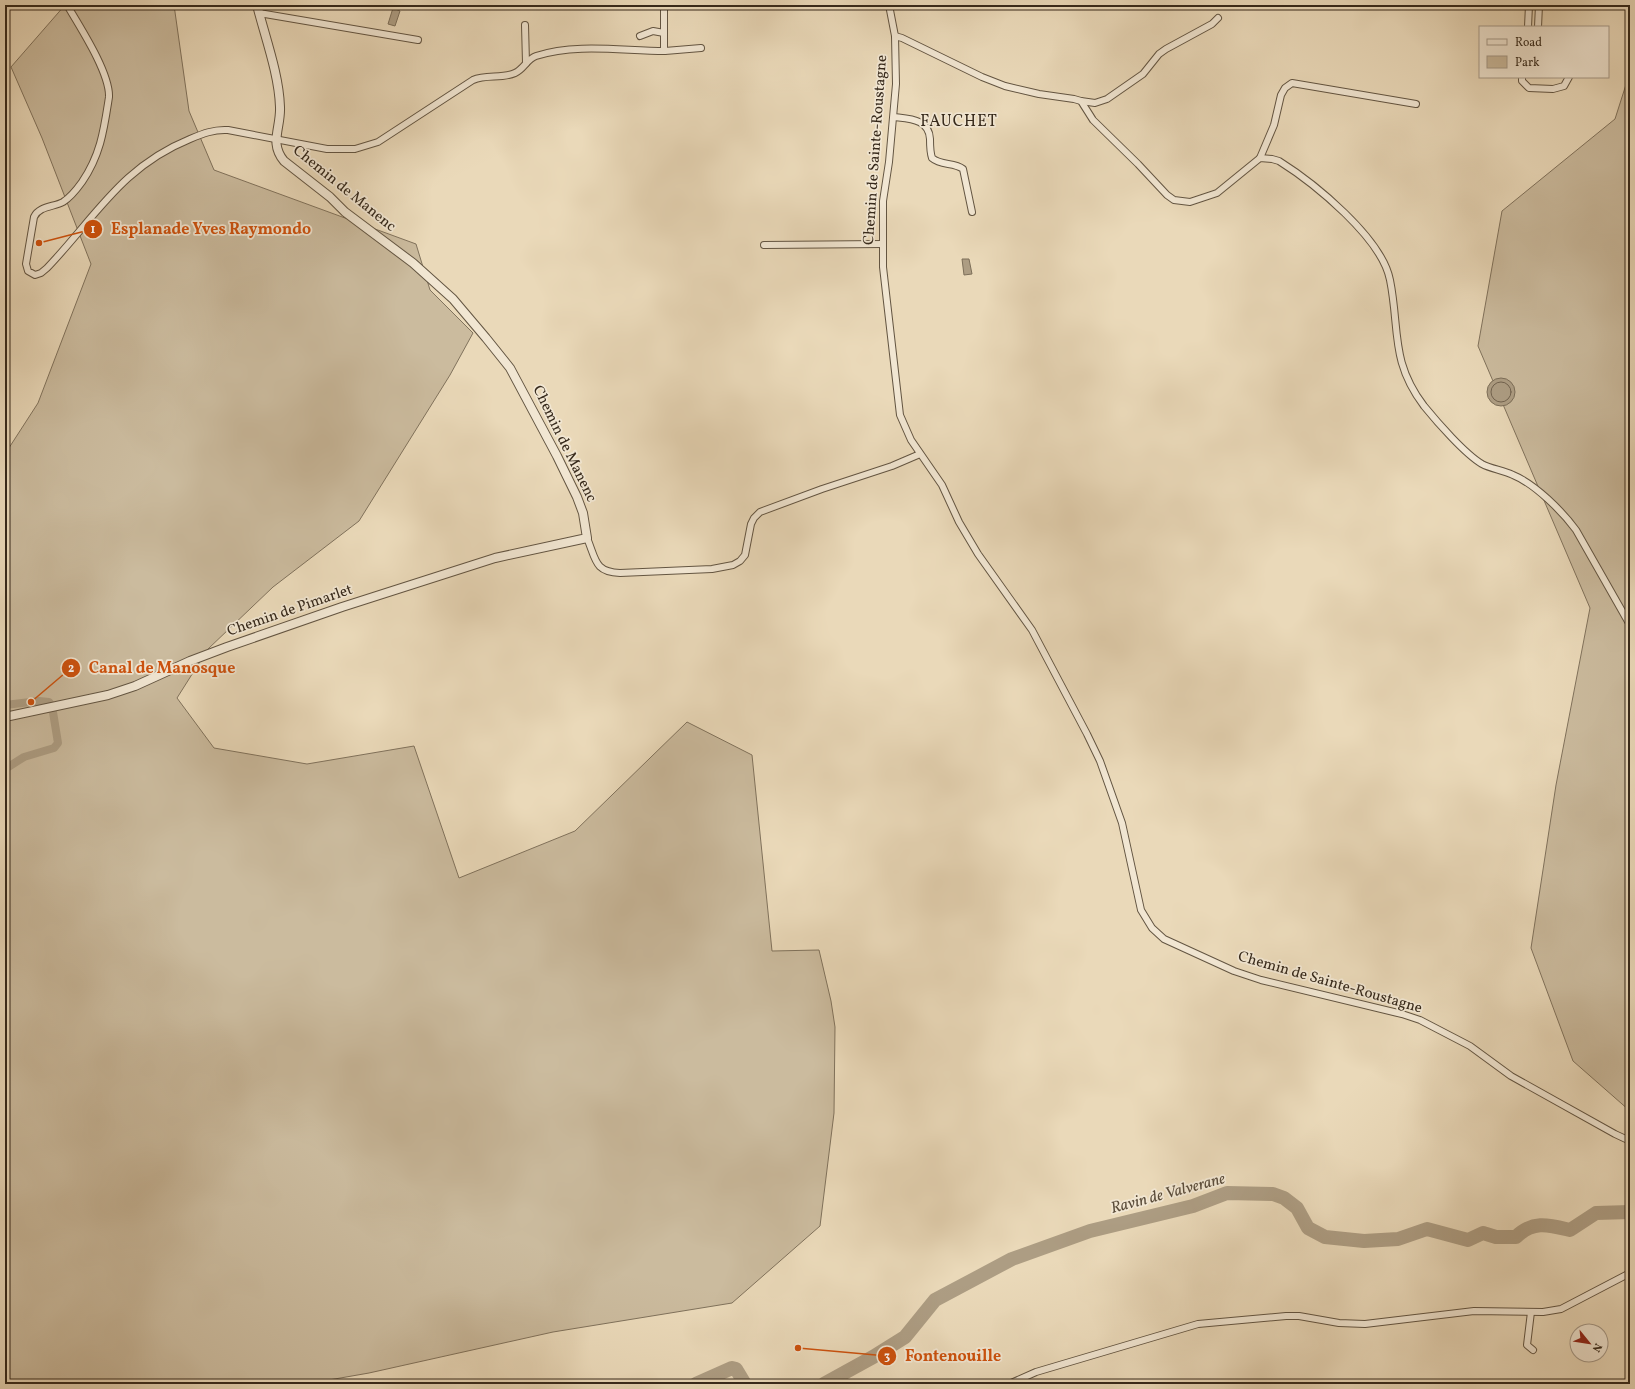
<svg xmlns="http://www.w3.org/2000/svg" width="1635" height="1389" viewBox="0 0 1635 1389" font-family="Vollkorn,serif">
<rect width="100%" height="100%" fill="#ead9b9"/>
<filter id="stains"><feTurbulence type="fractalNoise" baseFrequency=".005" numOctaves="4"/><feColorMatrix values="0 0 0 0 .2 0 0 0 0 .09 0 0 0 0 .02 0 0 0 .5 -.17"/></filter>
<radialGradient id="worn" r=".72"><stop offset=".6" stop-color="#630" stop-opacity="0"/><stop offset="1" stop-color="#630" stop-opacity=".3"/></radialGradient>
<g fill="#cbbb9e" stroke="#80725c">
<polygon points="65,5 174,5 189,111 214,170 416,244 430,290 473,333 450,375 359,521 273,587 208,649 177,698 214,748 307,764 414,746 459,878 575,831 687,722 752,755 772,951 819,950 831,1001 835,1027 834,1113 820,1226 732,1303 553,1332 369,1373 306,1384 5,1384 5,454 38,403 91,264 42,138 11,67"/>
<polygon points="1630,72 1630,1111 1573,1061 1531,948 1556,785 1590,608 1478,346 1502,211 1615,119"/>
</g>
<g fill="#ad9d83" stroke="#7d6f59">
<polygon points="393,8 400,11 395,26 388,24"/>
<polygon points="962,259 969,259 972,274 964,275"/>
<circle cx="1501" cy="392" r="14"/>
</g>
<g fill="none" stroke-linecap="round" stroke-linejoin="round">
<circle stroke="#72634f" stroke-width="1" cx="1501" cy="392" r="10"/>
<polyline stroke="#ad9d83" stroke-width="8" points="5,705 39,701 49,702 52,706 58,743 54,748 24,757 5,769"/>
<g stroke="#ad9d83" stroke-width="14">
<polyline points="696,1384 732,1368 736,1369 745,1384"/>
<path d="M824,1384l49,-27 32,-20 30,-37 77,-41 78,-28 103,-25 34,-13 46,1 11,4 13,10 11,20 17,9 39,4 34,-2 29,-10 41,11 15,-7 13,4h20c17,-17 33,-12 54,-7l26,-17 34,-1"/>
</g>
<g stroke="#635542" stroke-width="8">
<g id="minor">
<path d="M67,5c13,22 43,68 42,92 -5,32 -8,57 -27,85 -5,7 -11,15 -19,20 -9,5 -24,4 -29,15l-8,47 2,7 7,4 6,-2 6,-5c48,-50 74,-101 143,-129 12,-5 24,-10 38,-9l99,19h28l23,-7 95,-62c13,-6 29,-1 42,-7 9,-4 12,-14 21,-17 41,-13 86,-5 129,-5 12,-1 24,-2 36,-3"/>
<polyline points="889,5 895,36 896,84 889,162 883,201 883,267 900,415 911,440 942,485 959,522 978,554 1032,630 1087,734 1100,761 1122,823 1141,910 1152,928 1164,939 1234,971 1261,980 1402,1014 1420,1020 1470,1046 1511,1076 1615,1134 1630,1141"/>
<polyline points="259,13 418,40"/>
<polyline points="525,25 526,63"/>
<polyline points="1528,27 1529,5"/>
<polyline points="1538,27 1539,5"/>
<polyline points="640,36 653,31 664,33"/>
<path d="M895,36l7,2 80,39 23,9 34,8 35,5 7,2 12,19 45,44 29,31 7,5 16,2 27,-9 43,-35 12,1 7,2c35,22 103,77 111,119 10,50 0,81 34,126 13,16 41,48 58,58 9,5 21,6 31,11 22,9 49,36 63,55l54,95"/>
<polyline points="664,51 664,5"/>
<polyline points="1522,77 1522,81 1529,88 1553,89 1564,86 1569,77"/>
<polyline points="1081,101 1095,103 1107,99 1143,74 1159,54 1166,49 1212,24 1218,18"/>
<path d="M894,117c16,2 35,2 36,22 0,6 0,13 2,19 9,8 22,4 31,11l9,43"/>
<polyline points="1260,158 1274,125 1281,95 1285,88 1292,83 1416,104"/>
<polyline points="764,245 883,244"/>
<path d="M587,538c9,21 7,34 33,35l92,-4 21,-4 7,-4 5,-6 6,-31 3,-6 6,-6 62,-23 70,-23 28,-12"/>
<polyline points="1531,1312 1527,1345 1533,1350"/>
<polyline points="1009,1384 1036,1372 1198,1324 1286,1316 1299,1316 1339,1323 1365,1324 1474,1311 1543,1312 1561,1309 1630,1273"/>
</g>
</g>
<g stroke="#635542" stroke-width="10">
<path id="tertiary" d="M5,717l103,-22 27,-9 55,-25 37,-14 115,-40 153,-49 92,-20 -4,-25 -6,-16 -20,-41 -47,-88 -24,-30 -33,-39 -40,-36 -68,-51 -15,-15 -46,-36c-15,-18 -3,-33 -4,-54 -1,-33 -15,-70 -23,-102"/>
</g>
<use href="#minor" stroke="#f1e6d2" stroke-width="6"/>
<use href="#tertiary" stroke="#f1e6d2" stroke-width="8"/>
</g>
<g text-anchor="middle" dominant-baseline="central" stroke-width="3.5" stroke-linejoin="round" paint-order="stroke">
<g font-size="15" fill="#36291b" stroke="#f1e6d2">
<text transform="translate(876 150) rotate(-86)">Chemin de Sainte-Roustagne</text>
<text transform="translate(344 189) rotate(39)">Chemin de Manenc</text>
<text transform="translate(564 444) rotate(64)">Chemin de Manenc</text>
<text transform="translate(290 611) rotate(-19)">Chemin de Pimarlet</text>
<text transform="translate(1330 983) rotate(16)">Chemin de Sainte-Roustagne</text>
</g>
<g font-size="16" letter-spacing="1" fill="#36291b" stroke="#f1e6d2">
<text x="959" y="122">FAUCHET</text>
</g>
<g font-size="16" font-style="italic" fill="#5a4c3a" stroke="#f1e6d2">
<text transform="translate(1168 1194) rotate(-15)">Ravin de Valverane</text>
</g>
</g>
<path fill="none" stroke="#cd520e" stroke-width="1.5" d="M39 243L93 229M31 702L71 668M798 1348L887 1356"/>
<g fill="#cd520e" stroke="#f1e6d2" stroke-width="1.5">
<circle cx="39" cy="243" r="4"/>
<circle cx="31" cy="702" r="4"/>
<circle cx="798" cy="1348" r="4"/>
<circle cx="93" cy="229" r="10"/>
<circle cx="71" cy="668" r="10"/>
<circle cx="887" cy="1356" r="10"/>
</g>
<g font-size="12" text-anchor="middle" font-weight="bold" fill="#fff">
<text x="93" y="233">1</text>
<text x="71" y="672">2</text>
<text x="887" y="1360">3</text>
</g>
<g font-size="16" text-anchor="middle" font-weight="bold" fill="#cd520e" stroke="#f1e6d2" stroke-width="3.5" stroke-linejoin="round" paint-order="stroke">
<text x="211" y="234">Esplanade Yves Raymondo</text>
<text x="162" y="673">Canal de Manosque</text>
<text x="953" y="1361">Fontenouille</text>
</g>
<rect width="1635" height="1389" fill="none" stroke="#ead9b9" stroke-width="20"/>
<rect x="6" y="6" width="1623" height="1377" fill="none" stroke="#36291b" stroke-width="2"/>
<rect x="10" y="10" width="1615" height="1369" fill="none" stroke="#36291b"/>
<rect x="1479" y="26" width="130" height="52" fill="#f1e6d2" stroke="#a69a89"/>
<rect x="1487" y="39" width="20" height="6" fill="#f1e6d2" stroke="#a69a89"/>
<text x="1515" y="46" font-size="12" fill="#36291b">Road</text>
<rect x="1487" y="56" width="20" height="12" fill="#cbbb9e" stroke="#a69a89"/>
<text x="1515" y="66" font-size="12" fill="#36291b">Park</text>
<g transform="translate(1589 1343) rotate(120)"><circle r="19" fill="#f1e6d2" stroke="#a69a89"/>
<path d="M0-3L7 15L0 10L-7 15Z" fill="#8f2418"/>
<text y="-6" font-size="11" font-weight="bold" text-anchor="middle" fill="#36291b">N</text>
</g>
<rect width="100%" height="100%" filter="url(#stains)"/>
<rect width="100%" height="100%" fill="url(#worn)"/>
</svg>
